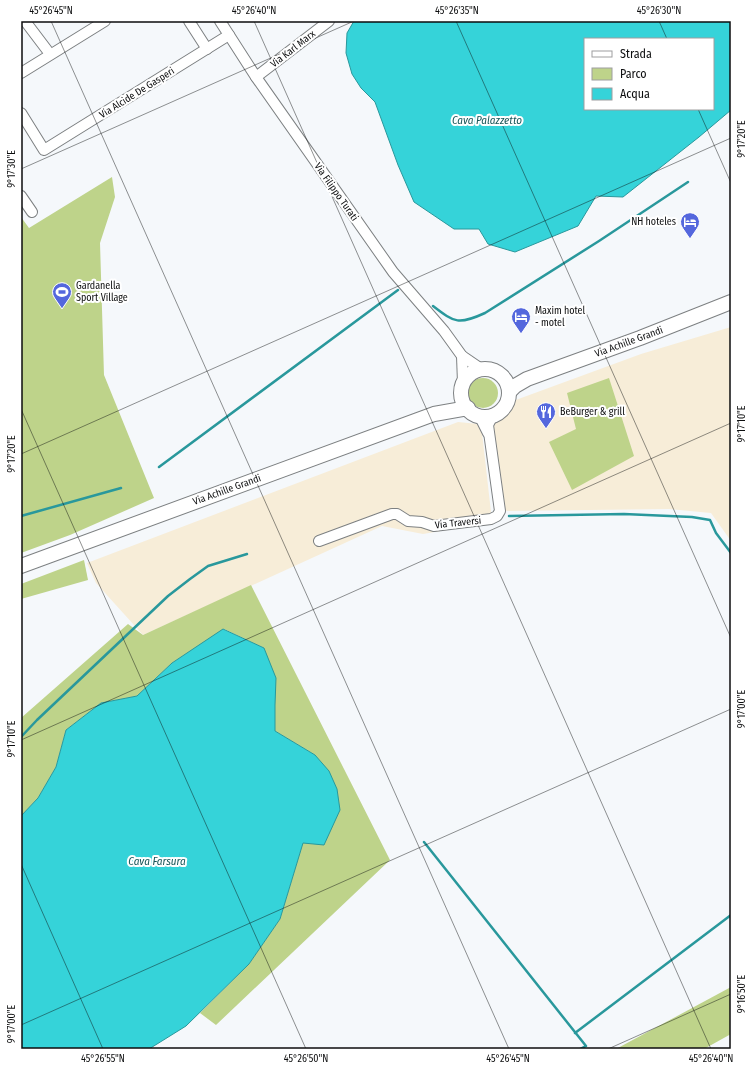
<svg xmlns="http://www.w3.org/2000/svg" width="752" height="1070" viewBox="0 0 752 1070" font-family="'Fira Sans Condensed',sans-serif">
<rect width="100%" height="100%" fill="#f5f8fb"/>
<g fill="#f7edd8">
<polygon points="731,327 731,541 711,513 669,509 507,511 503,508 490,429 495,420 508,411 513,401 641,354"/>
<polygon points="458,422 478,424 482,433 491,512 482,524 423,534 382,526 143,635 96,583 87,563"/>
</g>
<g fill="#bed38a">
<polygon points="112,177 115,197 100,243 104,375 154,498 70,535 21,553 21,217 29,228"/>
<polygon points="609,378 634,456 572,490 549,442 576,429 567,393"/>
<circle cx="483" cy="393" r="15"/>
<polygon points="84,560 88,580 21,599 21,584"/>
<polygon points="251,585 390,860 216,1025 200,1013 249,964 280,919 303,842 315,755 275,731 275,705 264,648 224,629 172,663 137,696 101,703 66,730 56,767 38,798 21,816 21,718 128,624 143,635"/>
<polygon points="731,987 731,1034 704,1049 616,1049"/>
</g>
<g fill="#35d3d9" stroke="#29989c" fill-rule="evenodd">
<path d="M354,21h377v89l-32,27 -76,60 -27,-1 -18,30 -63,26 -27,-8 -9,-15h-25l-40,-27 -16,-37 -23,-63 -14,-14 -9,-14 -6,-21 1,-20zM585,39h128v70h-128z"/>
<polygon points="223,629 264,648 276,678 275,705 275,731 315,755 329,771 337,789 340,810 324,845 303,843 280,919 249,964 186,1026 149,1049 21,1049 21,816 38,798 56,767 66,730 101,703 137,696 172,663"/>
</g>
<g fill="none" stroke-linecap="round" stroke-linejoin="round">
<g stroke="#29989c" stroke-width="2.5">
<path d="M433,306c22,17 26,19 52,7l114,-72 89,-59"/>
<polyline points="159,467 398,290"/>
<polyline points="21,516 121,488"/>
<polyline points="509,516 624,514 692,517 710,520 716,533 731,553"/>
<polyline points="21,737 37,720 168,596 190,579 208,566 247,554"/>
<polyline points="424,842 586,1046 580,1049"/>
<polyline points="575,1033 731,915"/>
</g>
<g stroke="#7d8082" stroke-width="12">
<g id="street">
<polyline points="25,21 50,54"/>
<polyline points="189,21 207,49"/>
<polyline points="220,21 256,77 393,272 444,331 462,356 481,369"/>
<polyline points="21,73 105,21"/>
<polyline points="256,77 329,21"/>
<polyline points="21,113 44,150 229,35"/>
<polyline points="21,196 32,212"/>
<polyline points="462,356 463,383"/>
<polyline points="479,415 488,433"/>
<polyline points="319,541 392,514 397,514 408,521 422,522 434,526 491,519 497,516 500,511 488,425 493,415"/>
</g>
</g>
<g stroke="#7d8082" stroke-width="16">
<g id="secondary">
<circle cx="485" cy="393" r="24"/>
<polyline points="509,392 515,386 527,379 640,338 731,302"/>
<polyline points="21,566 434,414 468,408"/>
</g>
</g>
<use href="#street" stroke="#fff" stroke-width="10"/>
<use href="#secondary" stroke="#fff" stroke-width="14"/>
</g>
<path fill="none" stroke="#0c0d0e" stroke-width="1" stroke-opacity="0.45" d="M51,21l458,1028M254,21l457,1028M456,21l275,617M659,21l8,18M698,109l33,74M21,169l333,-148M21,409l285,640M21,454l710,-316M21,740l710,-317M21,864l82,185M21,1025l710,-316M608,1049l123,-55"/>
<defs>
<g id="hotel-pin" transform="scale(1)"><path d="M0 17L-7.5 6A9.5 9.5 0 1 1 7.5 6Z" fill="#5467dd" stroke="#fff"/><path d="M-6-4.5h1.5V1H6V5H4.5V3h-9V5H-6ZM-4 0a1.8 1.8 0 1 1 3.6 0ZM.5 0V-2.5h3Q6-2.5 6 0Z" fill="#fff"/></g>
<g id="stadium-pin" transform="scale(1)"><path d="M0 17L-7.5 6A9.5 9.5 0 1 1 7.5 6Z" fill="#5467dd" stroke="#fff"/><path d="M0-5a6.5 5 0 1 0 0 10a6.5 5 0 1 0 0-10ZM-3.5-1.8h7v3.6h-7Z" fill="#fff"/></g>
<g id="restaurant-pin" transform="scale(1)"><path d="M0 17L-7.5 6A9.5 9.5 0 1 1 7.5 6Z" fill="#5467dd" stroke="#fff"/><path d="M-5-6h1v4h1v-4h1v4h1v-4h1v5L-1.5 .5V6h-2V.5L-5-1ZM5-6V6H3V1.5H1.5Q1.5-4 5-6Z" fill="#fff"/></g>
</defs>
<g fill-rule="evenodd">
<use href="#hotel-pin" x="690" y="222"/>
<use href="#stadium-pin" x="62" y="292"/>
<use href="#hotel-pin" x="521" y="317"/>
<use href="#restaurant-pin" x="546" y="412"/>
</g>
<g text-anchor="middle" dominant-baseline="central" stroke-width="4" stroke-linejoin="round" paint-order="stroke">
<g font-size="10" fill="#0c0d0e" stroke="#fff">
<text transform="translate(293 49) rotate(-38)">Via Karl Marx</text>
<text transform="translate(137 93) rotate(-32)">Via Alcide De Gasperi</text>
<text transform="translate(336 192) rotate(55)">Via Filippo Turati</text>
<text transform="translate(629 342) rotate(-20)">Via Achille Grandi</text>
<text transform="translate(227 490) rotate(-20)">Via Achille Grandi</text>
<text transform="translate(458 523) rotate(-6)">Via Traversi</text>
</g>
<g font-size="10" fill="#0c0d0e" stroke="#fff" text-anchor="start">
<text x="676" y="222" text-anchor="end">NH hoteles</text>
<text x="76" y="286">Gardanella<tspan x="76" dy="12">Sport Village</tspan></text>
<text x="535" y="311">Maxim hotel<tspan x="535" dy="12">- motel</tspan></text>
<text x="560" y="412">BeBurger &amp; grill</text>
</g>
<g font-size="11" font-style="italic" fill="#165558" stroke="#fff">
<text x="487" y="120">Cava Palazzetto</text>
<text x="157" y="861">Cava Farsura</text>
</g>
</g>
<rect width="752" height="1070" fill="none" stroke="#ffffff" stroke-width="44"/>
<rect x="584" y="38" width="130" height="72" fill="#ffffff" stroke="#9e9e9f"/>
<rect x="592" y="51" width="20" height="6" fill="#ffffff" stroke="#9e9e9f"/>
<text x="620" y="58" font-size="12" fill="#0c0d0e">Strada</text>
<rect x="592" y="68" width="20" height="12" fill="#bed38a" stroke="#9e9e9f"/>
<text x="620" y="78" font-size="12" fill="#0c0d0e">Parco</text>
<rect x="592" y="88" width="20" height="12" fill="#35d3d9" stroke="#9e9e9f"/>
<text x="620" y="98" font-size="12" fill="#0c0d0e">Acqua</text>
<rect x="22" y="22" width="708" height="1026" fill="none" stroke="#0c0d0e" stroke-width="1.5"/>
<g font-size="10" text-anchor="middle" fill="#0c0d0e">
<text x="51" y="14">45°26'45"N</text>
<text x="254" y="14">45°26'40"N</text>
<text x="457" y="14">45°26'35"N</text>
<text x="659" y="14">45°26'30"N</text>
<text transform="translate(741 139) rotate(-90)" y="4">9°17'20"E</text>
<text transform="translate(11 169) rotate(-90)" y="4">9°17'30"E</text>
<text transform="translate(741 424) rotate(-90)" y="4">9°17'10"E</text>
<text transform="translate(11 454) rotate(-90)" y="4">9°17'20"E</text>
<text transform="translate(741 709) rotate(-90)" y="4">9°17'00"E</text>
<text transform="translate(11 739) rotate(-90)" y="4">9°17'10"E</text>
<text transform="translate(741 994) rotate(-90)" y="4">9°16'50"E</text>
<text transform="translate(11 1024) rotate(-90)" y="4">9°17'00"E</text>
<text x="103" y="1062">45°26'55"N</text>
<text x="306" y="1062">45°26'50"N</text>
<text x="508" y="1062">45°26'45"N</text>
<text x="711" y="1062">45°26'40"N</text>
</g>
</svg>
